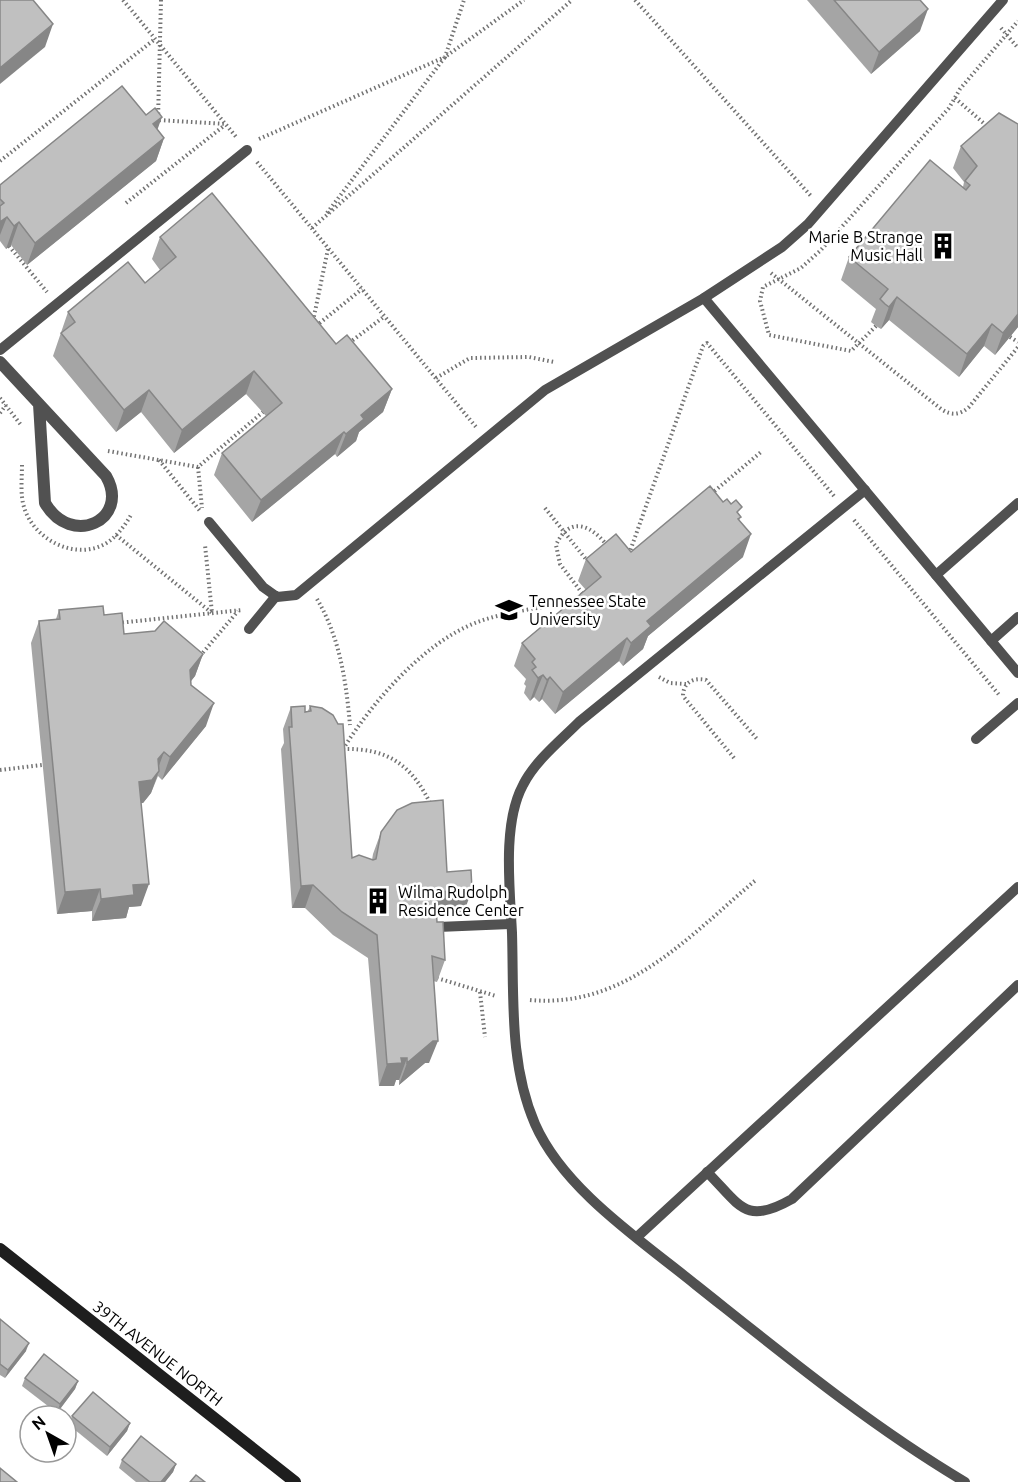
<svg xmlns="http://www.w3.org/2000/svg" width="1018" height="1482" viewBox="0 0 1018 1482" font-family="Ubuntu,sans-serif">
<rect width="100%" height="100%" fill="#fff"/>
<g fill="none" stroke-linecap="round" stroke-linejoin="round">
<g stroke="#737373" stroke-width="4" stroke-dasharray="1.5 3" stroke-linecap="butt">
<polyline points="123,0 237,138"/>
<polyline points="161,0 158,120 226,124"/>
<polyline points="635,0 811,196"/>
<polyline points="1001,28 1018,48"/>
<polyline points="955,98 988,127"/>
<polyline points="259,139 445,57 464,0"/>
<polyline points="0,161 155,39"/>
<polyline points="257,162 476,427"/>
<polyline points="126,203 225,125"/>
<polyline points="327,213 445,57 524,0"/>
<polyline points="312,228 572,0"/>
<polyline points="9,246 47,292"/>
<path d="M771,273l170,136c10,7 19,6 28,-2l49,-60"/>
<polyline points="313,321 328,249"/>
<polyline points="316,326 362,289"/>
<polyline points="876,326 851,351 769,335 760,301 763,287 801,268 820,251 949,108 960,89 1018,21"/>
<polyline points="1010,337 1018,342"/>
<polyline points="349,343 385,316"/>
<polyline points="436,378 470,358 529,357 554,362"/>
<polyline points="0,398 21,425"/>
<polyline points="0,413 6,405"/>
<polyline points="108,451 198,467 263,412"/>
<polyline points="159,460 200,511"/>
<path d="M22,465c0,14 -2,29 2,42 9,31 48,53 79,38 12,-6 21,-18 28,-30"/>
<polyline points="198,467 202,508"/>
<polyline points="711,494 761,452"/>
<polyline points="545,508 589,563"/>
<polyline points="854,520 1000,696"/>
<polyline points="116,535 212,613 205,545"/>
<polyline points="629,554 703,346 707,343 834,496"/>
<path d="M585,597l-25,-33 -4,-19c14,-31 37,-19 52,2"/>
<path d="M317,599c23,39 29,82 33,126"/>
<polyline points="118,623 242,610"/>
<polyline points="200,656 238,611"/>
<polyline points="659,677 670,683 686,684"/>
<path d="M343,749c29,-46 79,-105 132,-126 31,-12 67,-15 99,-21"/>
<path d="M343,749c45,-1 69,16 88,56"/>
<path d="M734,758l-51,-62c0,-13 10,-19 23,-16l51,59"/>
<polyline points="0,770 42,765"/>
<polyline points="437,978 496,996"/>
<polyline points="480,992 485,1037"/>
<path d="M530,1000c96,9 160,-65 227,-121"/>
</g>
<g stroke="#515151" stroke-width="10">
<polyline points="704,298 1018,673"/>
<polyline points="0,350 247,150"/>
<path d="M865,490l-286,232c-19,19 -44,39 -56,63 -21,39 -13,105 -11,148 2,64 -3,131 23,191 29,66 107,117 161,161 87,69 173,140 269,197"/>
<polyline points="209,522 263,587 277,597 296,595 545,390 704,298 782,247 808,224 1003,0"/>
<polyline points="936,575 1018,503"/>
<polyline points="249,629 276,596"/>
<polyline points="991,641 1018,617"/>
<polyline points="976,739 1018,703"/>
<polyline points="438,927 511,924"/>
<path d="M707,1172c33,33 38,54 85,27l226,-214"/>
<polyline points="637,1237 1018,887"/>
</g>
<path stroke="#515151" stroke-width="12" d="M0,362l106,114c25,44 -35,72 -61,27l-6,-99"/>
<polyline stroke="#1e1e1e" stroke-width="12" points="0,1249 295,1482"/>
</g>
<g fill="#a5a5a5">
<polygon points="807,0 920,0 920,31 871,74"/>
<polygon points="999,113 1018,327 995,355 984,346 959,377 889,320 881,329 876,326 871,322 876,309 841,280 849,257 963,187 964,182 953,168 961,146"/>
<polygon points="157,129 164,138 156,161 27,265 11,245 6,249 0,241 0,185"/>
<polygon points="160,237 336,344 392,389 383,412 359,432 356,441 337,457 335,454 252,522 214,475 222,453 266,416 246,394 174,453 141,412 116,432 53,356 68,312 145,283 160,270 152,259"/>
<polygon points="723,502 739,514 743,557 648,636 643,649 623,666 619,661 555,714 542,699 539,702 534,697 530,701 524,693 526,686 524,684 526,679 514,666 522,643 586,590 578,581 586,559 631,552"/>
<polygon points="59,610 104,615 124,634 203,654 195,676 191,681 191,685 206,726 162,780 158,776 151,793 143,803 141,803 141,906 129,907 126,918 92,921 92,911 57,914 31,643 39,621 56,619"/>
<polygon points="310,706 352,858 372,860 373,854 381,832 447,872 464,912 436,914 437,922 445,960 437,982 433,981 429,1063 425,1063 399,1085 399,1080 396,1080 394,1086 379,1086 368,958 333,935 305,908 292,908 281,749 284,743 283,729 291,707 305,712 308,711"/>
<polygon points="0,1319 26,1351 5,1378 0,1375"/>
<polygon points="25,1378 78,1381 75,1389 57,1413 22,1386"/>
<polygon points="72,1416 130,1423 127,1431 107,1456 69,1425"/>
<polygon points="122,1460 176,1464 173,1472 165,1482 136,1482 119,1468"/>
</g>
<g fill="#868686">
<polygon points="928,9 920,31 871,74 879,52"/>
<polygon points="53,24 45,47 0,84 0,68"/>
<polygon points="162,117 154,139 153,124"/>
<polygon points="164,138 156,161 27,265 35,243"/>
<polygon points="7,217 0,235 0,222"/>
<polygon points="19,222 11,245 6,249 14,226"/>
<polygon points="897,297 889,320 881,329 889,307"/>
<polygon points="1018,314 1018,327 995,355 1003,333"/>
<polygon points="992,324 984,346 959,377 967,354"/>
<polygon points="254,371 246,394 174,453 182,430"/>
<polygon points="392,389 383,412 359,432 356,441 337,457 346,434 361,415"/>
<polygon points="149,390 141,412 116,432 124,410"/>
<polygon points="344,432 335,454 252,522 261,500"/>
<polygon points="751,534 743,557 648,636 643,649 623,666 631,643 647,621"/>
<polygon points="627,638 619,661 555,714 563,692"/>
<polygon points="203,654 195,676 182,692 190,670"/>
<polygon points="543,675 534,697 530,701 538,678"/>
<polygon points="550,677 542,699 539,702 547,680"/>
<polygon points="214,703 206,726 162,780 170,757"/>
<polygon points="164,752 156,774 159,771 151,793 143,803 130,804 139,782"/>
<polygon points="149,884 141,906 129,907 126,918 92,921 101,899 133,885"/>
<polygon points="313,885 305,908 292,908 301,886"/>
<polygon points="100,889 92,911 57,914 65,892"/>
<polygon points="472,890 464,912 427,914 435,892"/>
<polygon points="433,1041 438,1041 429,1063 425,1063 399,1085 407,1063"/>
<polygon points="401,1058 407,1058 399,1080 396,1080 394,1086 379,1086 387,1064"/>
<polygon points="29,1343 26,1351 5,1378 8,1370"/>
<polygon points="78,1381 75,1389 57,1413 60,1404"/>
<polygon points="130,1423 127,1431 107,1456 110,1447"/>
<polygon points="176,1464 173,1472 165,1482 161,1482"/>
</g>
<g fill="#c0c0c0" stroke="#868686" stroke-width="1.5">
<polygon points="0,0 33,0 53,24 0,68"/>
<polygon points="834,0 920,0 928,9 879,52"/>
<polygon points="122,86 146,115 155,108 162,117 153,124 164,138 35,243 19,222 14,226 7,217 0,222 0,206 4,203 0,199 0,185"/>
<polygon points="999,113 1018,124 1018,314 1003,333 992,324 967,354 897,297 889,307 885,304 880,299 888,289 849,257 930,160 966,190 970,185 965,181 977,166 961,146"/>
<polygon points="212,193 336,344 347,335 392,389 361,415 364,419 346,434 344,432 261,500 222,453 282,403 254,371 182,430 149,390 124,410 61,333 75,322 68,312 128,262 145,283 176,257 160,237"/>
<polygon points="710,486 723,502 727,499 731,504 736,500 742,507 737,512 741,517 738,519 751,534 647,621 651,626 631,643 627,638 563,692 550,677 547,680 543,675 538,678 532,670 536,667 532,662 535,659 522,643 601,577 586,559 616,534 631,552"/>
<polygon points="103,606 104,615 122,613 124,634 155,631 164,621 203,654 190,670 191,685 214,703 170,757 164,752 158,759 159,771 152,780 139,782 149,884 133,885 134,895 101,899 100,889 65,892 39,621 60,619 59,610"/>
<polygon points="305,706 305,712 311,711 310,706 322,708 333,715 338,724 343,724 352,858 359,855 373,860 376,859 381,832 397,810 412,803 443,800 447,872 471,870 472,890 435,892 437,922 443,922 445,960 432,956 438,1041 433,1041 407,1063 407,1058 401,1058 402,1063 387,1064 377,935 342,912 313,885 301,886 289,727 292,727 291,707"/>
<polygon points="0,1319 29,1343 8,1370 0,1364"/>
<polygon points="44,1354 78,1381 60,1404 25,1378"/>
<polygon points="93,1392 130,1423 110,1447 72,1416"/>
<polygon points="141,1436 176,1464 161,1482 150,1482 122,1460"/>
<polygon points="0,1468 17,1482 0,1482"/>
<polygon points="196,1475 205,1482 190,1482"/>
</g>
<defs>
<g id="building-bare" transform="scale(2.07)"><path d="M-4-6H4V6H1V3H-1V6H-4ZM-2.5-4.3h1.7v1.8h-1.7ZM.8-4.3h1.7v1.8H.8ZM-2.5-1h1.7V.8h-1.7ZM.8-1h1.7V.8H.8Z" fill="#000" stroke="#fff" stroke-width="2.5" paint-order="stroke"/></g>
<g id="university-bare" transform="scale(2.07)"><path d="M0-5L7-2L0 1L-7-2ZM-4 1L0 2.5L4 1V4Q0 6-4 4Z" fill="#000" stroke="#fff" stroke-width="2.5" paint-order="stroke"/></g>
</defs>
<g fill-rule="evenodd">
<use href="#building-bare" x="943" y="246"/>
<use href="#university-bare" x="509" y="610"/>
<use href="#building-bare" x="378" y="901"/>
</g>
<g text-anchor="middle" dominant-baseline="central" stroke-width="5" stroke-linejoin="round" paint-order="stroke">
<g font-size="16" fill="#000" stroke="#fff" text-anchor="start">
<text x="923" y="237" text-anchor="end">Marie B Strange<tspan x="923" dy="18">Music Hall</tspan></text>
<text x="529" y="601">Tennessee State<tspan x="529" dy="18">University</tspan></text>
<text x="398" y="892">Wilma Rudolph<tspan x="398" dy="18">Residence Center</tspan></text>
</g>
<g font-size="16" fill="#000" stroke="#fff">
<text transform="translate(158 1353) rotate(38)">39TH AVENUE NORTH</text>
</g>
</g>
<g transform="translate(48 1434) rotate(320)"><circle r="28" fill="#ffffff" stroke="#999999" stroke-width="1.5"/>
<path d="M0-4.5L10 22L0 15L-10 22Z" fill="#000000"/>
<text y="-9" font-size="16" font-weight="bold" text-anchor="middle" fill="#000000">N</text>
</g>
</svg>
